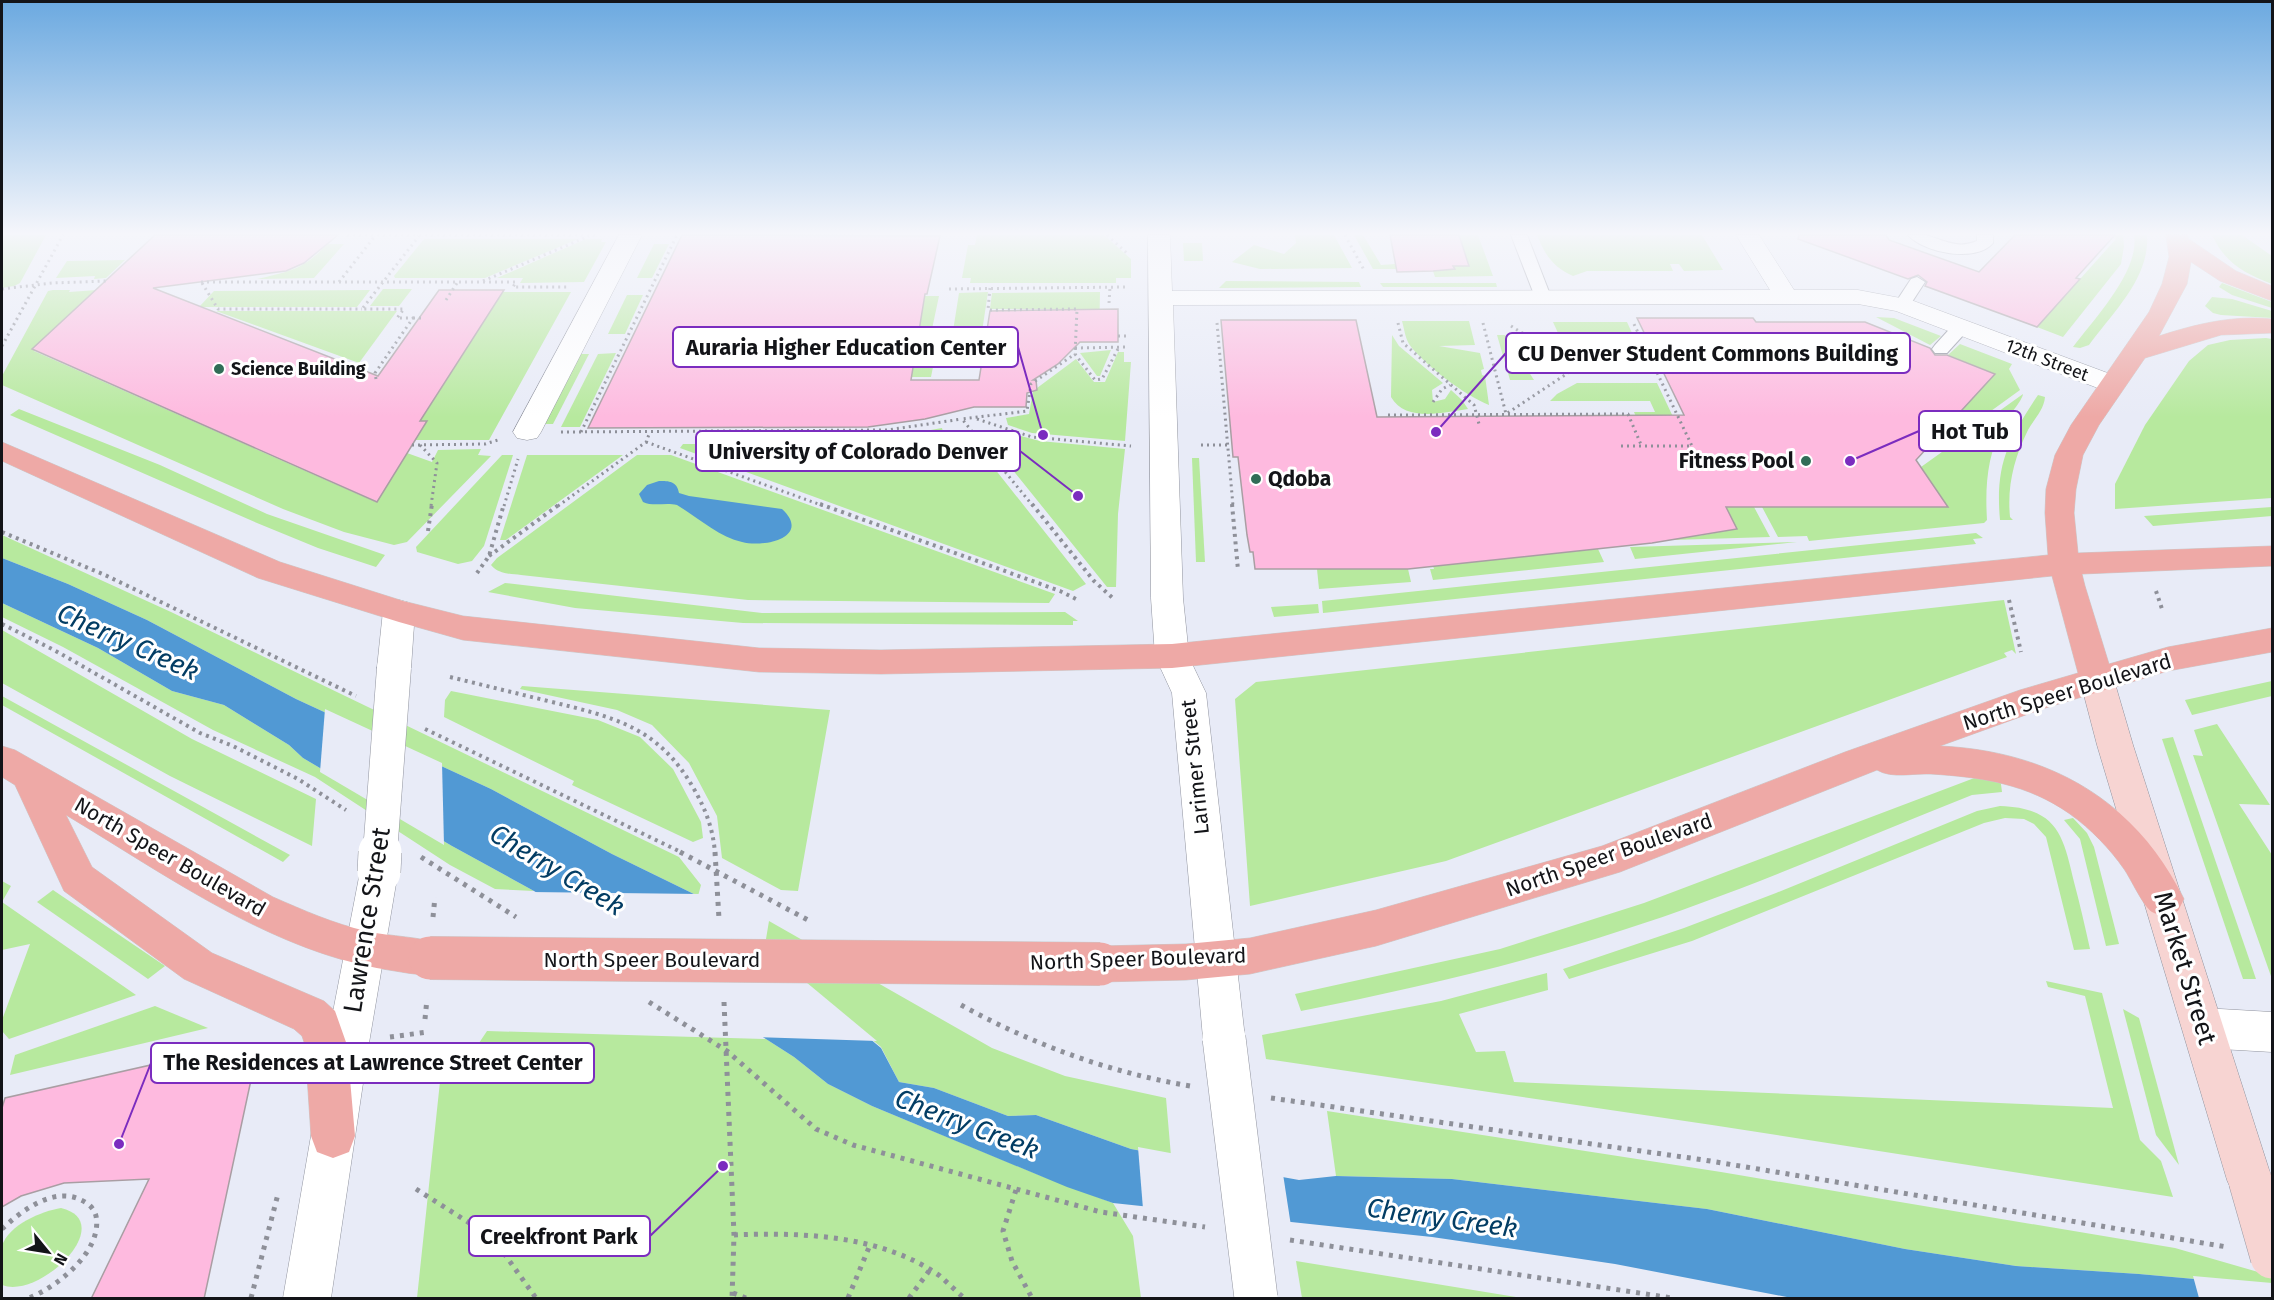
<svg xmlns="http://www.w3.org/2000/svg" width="2274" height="1300" viewBox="0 0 2274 1300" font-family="'Fira Sans',sans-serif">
<rect width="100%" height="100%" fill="#e8ebf7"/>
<g fill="#b7e99e">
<polygon points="2,235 46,235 20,283 14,286 2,288"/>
<polygon points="977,235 1104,235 1131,259 1131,278 1116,278 1116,283 970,283 971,278 962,278 968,245 975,245"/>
<polygon points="1295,235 1334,235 1352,268 1260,269 1232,262 1254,245 1284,254 1296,243"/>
<polygon points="1354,235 1363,235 1381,265 1395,264 1397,269 1373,269"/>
<polygon points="1459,235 1478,235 1493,276 1435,277 1433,271 1454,269 1453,266 1469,265"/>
<path d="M1537,235h165l21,35 -39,1 -5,-7h-9l3,7h-86l-14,5c-20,-9 -28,-21 -36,-41z"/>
<polygon points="2113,235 2123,235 2124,246 2121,264 2063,337 2037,327 2116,239"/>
<path d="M2134,235h13c3,43 -34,77 -58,110l-9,3 -7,-1c21,-28 67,-76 61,-112z"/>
<path d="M2212,235h30l30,21v28c-28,-11 -47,-21 -60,-49z"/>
<polygon points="424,239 578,239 485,278 395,278 394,276"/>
<polygon points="586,239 602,239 601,242 606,242 584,282 520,283 523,278 497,278"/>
<polygon points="1183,243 1202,243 1203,261 1184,261"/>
<path d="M327,244h17l-30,34 -57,1c31,-7 48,-10 70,-35z"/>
<polygon points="654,244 669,244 652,278 637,278"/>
<polygon points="125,260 106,278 94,279 95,276 56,278 67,261"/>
<polygon points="1226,281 1359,282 1361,287 1219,288"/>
<polygon points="1380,283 1496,283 1497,287 1383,287"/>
<polygon points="2222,283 2272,302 2272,308 2232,295 2219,287"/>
<polygon points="383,289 412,289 399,306 370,306"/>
<polygon points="53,290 70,290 69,292 97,290 79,327 34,351 376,502 407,453 432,462 438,450 481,449 478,455 491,456 407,542 394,545 344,532 283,509 2,385 2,376 48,291"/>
<polygon points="370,290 357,307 199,307 214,291"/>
<polygon points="503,292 571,292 489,440 415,440 427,421 420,421"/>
<polygon points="988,292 980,345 967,346 969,331 953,331 959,293"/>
<polygon points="1100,292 1099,342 1079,343 1080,309 990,309 992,293"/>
<polygon points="627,295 643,295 625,334 608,334"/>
<polygon points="888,296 939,296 932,329 920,329 919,333 878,333"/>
<polygon points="2212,297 2232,299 2272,311 2272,318 2221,315 2213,313 2205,306"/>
<polygon points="216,311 397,311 359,363"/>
<polygon points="1876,317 1894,318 1941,336 1930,345"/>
<path d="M1402,321h67l6,24 -36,1 41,7 4,16 -3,1 1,5 3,1 4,29c-23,-9 -66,-41 -80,-61 -4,-7 -5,-16 -7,-23z"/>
<polygon points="1553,322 1627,322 1632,333 1558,333"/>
<path d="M1392,335l7,11 44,37 -11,7 1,12 12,-3 6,-9 11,10 6,9c-24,3 -62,14 -77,-12z"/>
<polygon points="1497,335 1505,335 1534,380 1510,380"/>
<polygon points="2266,338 2272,339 2272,498 2115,509 2115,484 2145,425 2189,361 2208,345 2230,340"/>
<polygon points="1960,344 2012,364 2009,369 2020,390 1937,450 1928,447 1995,374 1948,355"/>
<polygon points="1111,350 1100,376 1097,376 1080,353"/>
<polygon points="1118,352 1124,352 1124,362 1131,362 1125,441 1032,433 1008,425 1006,418 1029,414 1033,391 1076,359 1094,382 1105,382"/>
<polygon points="616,353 580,427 561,427 598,354"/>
<polygon points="576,354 589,354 553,424 539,424"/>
<polygon points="872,357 935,357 931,377 867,377"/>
<polygon points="1577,383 1657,383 1684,440 1646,440 1634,412 1655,412 1650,401 1550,401 1557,394"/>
<path d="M2023,394c-1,7 -14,21 -19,30 -17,30 -19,62 -17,96l-3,3 -175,18 -2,-5 -29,1 -16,-30h185l-26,-40z"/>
<path d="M2038,395l7,2c-1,13 -11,22 -17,33 -14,28 -21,56 -18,87l3,3h-13c-5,-55 8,-80 38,-125z"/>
<polygon points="19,409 160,465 267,514 385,555 376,567 318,548 257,523 10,415"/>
<polygon points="942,428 945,439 968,435 1086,584 1073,591 680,448 683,444 713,444 716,435 884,433 885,438"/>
<polygon points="998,430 1040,441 1125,449 1118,514 1116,587 1107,587 983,433"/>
<polygon points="502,455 513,455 484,546 472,561 458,564 417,552 416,547"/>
<polygon points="527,455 623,455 506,540 500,540"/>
<path d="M637,455h34l384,139 -6,9 -301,-3 -227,-25c-10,-1 -23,-1 -30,-10l6,-7z"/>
<polygon points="1192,458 1199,458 1205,562 1196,562"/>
<polygon points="1725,504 1744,504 1746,507 1754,507 1770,537 1639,541 1693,525 1698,536 1736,529"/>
<polygon points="2272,507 2272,516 2153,526 2144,516"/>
<polygon points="1976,533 1983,538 1973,539 1976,544 1323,613 1322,601"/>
<polygon points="2,535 171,612 679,857 701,885 698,896 612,854 491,789 296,699 147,620 68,584 2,558"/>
<polygon points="1797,542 1635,559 1630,547"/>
<polygon points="1598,549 1604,562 1433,580 1430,569 1434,569 1433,566"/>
<polygon points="1317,569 1408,569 1411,582 1319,589"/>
<polygon points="505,583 762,613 1065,612 1078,621 1073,621 1073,625 743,623 575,608 488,592"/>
<polygon points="2004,600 2016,654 2012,650 2004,653 2007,657 1446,861 1250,906 1235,699 1256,682"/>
<polygon points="2,603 98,648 172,691 224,705 289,745 303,758 452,846 534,891 495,889 450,865 315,777 213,730 63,647 2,617"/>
<polygon points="1318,604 1319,613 1274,617 1271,607"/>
<polygon points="2,630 192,739 316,799 312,846 170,776 2,683"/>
<polygon points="2272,681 2272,696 2192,715 2185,700"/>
<polygon points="522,686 830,710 798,891 781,890 722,858 717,816 689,763 652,725 617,710 520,689"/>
<polygon points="451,691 598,720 640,737 673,769 701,822 703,838 693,842 572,785 574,781 444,717 445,700"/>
<polygon points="2,696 290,855 283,862 2,705"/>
<polygon points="2217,724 2270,805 2239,804 2272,855 2272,979 2193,755 2203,756 2194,730"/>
<polygon points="2173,737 2256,979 2243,979 2162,739"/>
<path d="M1977,777h23l2,15 -30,3c-116,46 -230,97 -349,135 -106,35 -213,59 -322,81l-6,-17 205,-45 144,-46z"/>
<path d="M2000,806c57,2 63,28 74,76 6,22 11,45 16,67l-16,1 -28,-113 -12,-13 -10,-5 -19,-1 -21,5 -292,118 -123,38 -6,-10 121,-41 92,-35 201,-82z"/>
<polygon points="2073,818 2087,833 2094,847 2119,944 2106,946 2080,839 2064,820"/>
<polygon points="2,881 11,886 2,902 136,995 9,1039 2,1031 2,1020 30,944 2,950"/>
<polygon points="53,890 165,966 148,979 37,902"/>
<polygon points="769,921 992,1048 1065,1076 1166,1098 1171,1156 1131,1149 1036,1115 1008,1116 934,1088 899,1082 881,1047 764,951"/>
<polygon points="1547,973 1548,990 1459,1014 1476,1052 1505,1051 1514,1082 2113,1108 2085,996 2048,987 2046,981 2102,993 2140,1140 2161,1161 2173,1197 1712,1125 1266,1059 1262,1035 1441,1001"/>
<polygon points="155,1006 208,1028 10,1075 15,1055"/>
<polygon points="2123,1009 2139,1018 2179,1165 2156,1135"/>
<polygon points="487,1031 766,1039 794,1057 828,1084 872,1106 1039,1175 1113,1203 1133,1236 1141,1298 417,1298 444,1044 477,1046"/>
<polygon points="1327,1111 1721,1172 2175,1248 2272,1276 2272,1286 2139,1274 2016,1266 1905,1249 1707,1209 1452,1179 1336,1176"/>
<path d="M61,1208c58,14 -21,92 -59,77 -1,-11 -2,-28 0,-39 6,-21 40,-35 59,-38z"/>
<polygon points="1296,1261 1522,1298 1302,1298"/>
</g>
<g fill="#5199d4">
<path d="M659,481c10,0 18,0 20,12l10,3 93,13c30,28 -18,39 -40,33 -23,-5 -45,-25 -65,-37 -12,-3 -23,2 -34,-3l-4,-8 8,-9z"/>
<polygon points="2,558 68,584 147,620 296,699 491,789 612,854 698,896 881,1048 899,1082 934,1088 1008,1116 1036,1115 1131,1149 1299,1180 1336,1176 1452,1179 1707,1209 1905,1249 2016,1266 2139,1274 2272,1286 2272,1298 1792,1298 1615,1264 1432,1237 1113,1203 1067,1187 872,1106 828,1084 794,1057 534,891 452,846 303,758 289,745 224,705 172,691 98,648 2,603"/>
</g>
<g fill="#e8ebf7">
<polygon points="325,709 442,763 444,845 320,772"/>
<polygon points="530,892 700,894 877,1041 757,1037"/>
<polygon points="1138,1147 1283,1174 1291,1226 1143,1209"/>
<polygon points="2193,1276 2272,1283 2272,1298 2199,1298"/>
</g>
<g fill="#febadf" stroke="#a99ea3" stroke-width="1.5">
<polygon points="155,235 338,235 304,263 286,271 153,288 378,376 439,290 504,290 420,421 427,421 377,502 32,349"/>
<polygon points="682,235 940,236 927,294 925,294 911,380 979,380 990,311 1118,309 1118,342 1080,342 1058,364 1033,380 1036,380 1037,390 1027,393 1026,407 974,407 925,419 868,427 588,428"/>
<polygon points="1390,235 1459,235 1469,266 1453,266 1455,269 1433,271 1397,272"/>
<polygon points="1799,235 1886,235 1889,240 1979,272 2015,235 2115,235 2076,278 2080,279 2037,327 1925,286 1927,282 1918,275 1908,279 1798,239"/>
<polygon points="1637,318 1753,318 1756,322 1865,322 1930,348 1935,355 1947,355 1995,374 1916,460 1948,507 1726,507 1737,529 1652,543 1408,569 1255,569 1253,552 1250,552 1247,535 1238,457 1233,457 1221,320 1356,320 1377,417 1684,415"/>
<polygon points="248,1043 254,1066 204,1299 91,1299 149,1179 64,1183 21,1196 2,1207 2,1108 5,1098"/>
</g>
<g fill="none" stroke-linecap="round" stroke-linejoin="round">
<g stroke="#91949f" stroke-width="2">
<g id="service">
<polygon points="1511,235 1527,235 1551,297 1549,301 1543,302 1535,297"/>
<path d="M1908,235c7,0 15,-1 21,1 16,5 30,13 48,5v-6h16v8c-17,20 -69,10 -85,-8z"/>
<polygon points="1917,277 1925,282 1910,305 1908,309 1896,309 1894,305 1911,279"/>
<polygon points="1961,322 1967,323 1970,327 1967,331 1947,353 1935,353 1932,349 1935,345 1955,323"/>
</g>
</g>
<g stroke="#91949f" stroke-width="1">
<polygon id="pedestrian" points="619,235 642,235 541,432 537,438 527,440 517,438 513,432"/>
</g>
<g stroke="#91949f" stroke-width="1">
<g id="minor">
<polygon points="1148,235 1170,235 1172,291 1770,290 1736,235 1759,235 1794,290 1858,290 1911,300 2121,378 2125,384 2121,390 2112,392 2103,390 1896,311 1858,304 1173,305 1183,598 1189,656 1184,665 1172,668 1160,665 1155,656 1151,598"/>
<polygon points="2203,1008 2272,1012 2272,1052 2203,1048 2188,1042 2182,1028 2188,1014"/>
</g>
</g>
<g stroke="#91949f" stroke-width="1">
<g id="tertiary">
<polygon points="399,600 410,603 415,611 411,668 406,677 394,680 382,677 377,668 383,611 388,603"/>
<polygon points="1172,644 1184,647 1206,693 1245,1038 1239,1052 1224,1058 1209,1052 1203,1038 1172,693 1155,656 1160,647"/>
<polygon points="379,856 393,860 398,872 369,1043 331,1298 283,1298 327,1043 360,872 365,860"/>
</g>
</g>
<g stroke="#91949f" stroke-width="1">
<polygon id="secondary" points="2097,667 2109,671 2114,680 2133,745 2272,1179 2266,1196 2250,1203 2234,1196 2227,1180 2097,745 2080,680 2085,671"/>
</g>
<g stroke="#cbcbcc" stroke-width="1">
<g id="primary">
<path d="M2166,235h22l1,4 47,32 36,15v15l-52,-20 -29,-19 -4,22 -28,52c37,-12 74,-21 113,-17v14l-51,2 -76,23 -46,67 -16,30 -7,34 -2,24 4,40 194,-7v20l-190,8 3,12 24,78 59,-17 104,-19v24l-104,19 -126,38 -102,37c108,5 196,54 244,153l-6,12c-10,3 -17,6 -26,1 -9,-6 -21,-33 -28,-43 -14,-20 -33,-40 -54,-55 -42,-30 -89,-37 -139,-40 -18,-1 -39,5 -54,-4l-257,102 -244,74 -126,28 -64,6 -86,2 -14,-5 -6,-13 6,-13 14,-5 86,-2 64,-6 126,-28 226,-64 243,-94 175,-62 58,-17 -26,-97 -880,92 -291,6 -122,-2 -296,-32 -64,-18 -141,-44 -256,-117v-19l278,120 123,39 60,15 296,32 122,2 291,-6 876,-89 -3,-42 1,-24 9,-34 16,-30 78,-113 13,-28 7,-27z"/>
<path d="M2,746l13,4 258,147c30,13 61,27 93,34 26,6 53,5 78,14l6,13 -6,13c-17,6 -31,3 -49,0 -120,-17 -227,-95 -329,-156l26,52 120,86 112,48 11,10 12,34 8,91 -6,16 -16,6 -16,-6 -6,-16 -6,-91 -3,-9 -8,-7 -110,-50 -120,-88 -49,-106 -13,-8z"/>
</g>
</g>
<g stroke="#8e9099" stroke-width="3" stroke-dasharray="2 4" stroke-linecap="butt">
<polyline points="347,235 596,235"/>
<polyline points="1107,235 1129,255"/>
<polyline points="1345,235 1364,270"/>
<polyline points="483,281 589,236"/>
<polyline points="201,282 516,282 513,287 568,287"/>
<polyline points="339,282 375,236"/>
<polyline points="202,283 218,309 362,309"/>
<polyline points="990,288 988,310 1077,309 1075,354 1095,380 1102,379 1119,347"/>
<polyline points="2,289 52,283 106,281"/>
<polyline points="949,289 1128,287"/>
<polyline points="446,300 457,283"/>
<polyline points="1109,303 1110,287"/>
<polyline points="413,318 422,318"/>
<polyline points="1217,323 1233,506"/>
<polyline points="1398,323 1403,343 1474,405 1479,424"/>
<polyline points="1483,323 1506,414 1577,367"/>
<polyline points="1511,326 1577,367 1654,366"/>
<polyline points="1118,336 1129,336"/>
<polyline points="2,346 63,235"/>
<polyline points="1075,348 1129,347"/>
<polyline points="376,379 375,373 413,318 397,318 404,309 362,309 419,236"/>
<polyline points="1433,402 1442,389 1450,385"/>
<polyline points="1388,415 1628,414 1642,447"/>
<polyline points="977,419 1032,437 1131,446"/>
<polyline points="561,432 887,430 962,419"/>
<polyline points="581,432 677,235"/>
<polyline points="646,442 824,506"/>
<polyline points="412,445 485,444 498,440"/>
<polyline points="420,445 437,463 431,506"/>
<polyline points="1201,445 1227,445"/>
<polyline points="1621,446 1692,446 1633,322"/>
<polyline points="504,506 518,459"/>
<polyline points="558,506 646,442 650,432"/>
<polyline points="1033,506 962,419 1027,411 1031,384 1075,354"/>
</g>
<g stroke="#8e9099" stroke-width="4" stroke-dasharray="3 4.5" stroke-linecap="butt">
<polyline points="820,504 1060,591 1076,599"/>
<polyline points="1032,504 1094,581 1115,600"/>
<polyline points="1232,504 1238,570"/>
<polyline points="428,531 432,504"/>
<polyline points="2,532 105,575 356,696"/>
<polyline points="489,556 560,504"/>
<polyline points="477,573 489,556 504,504"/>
<polyline points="2156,591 2162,609"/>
<polyline points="2009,600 2021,652"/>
<polyline points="2,624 54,650 200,733 233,746 298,779 346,810"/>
<path d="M450,677c33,8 65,16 98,24 65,16 110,25 146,88 12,21 19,40 21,64"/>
<polyline points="425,729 683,853"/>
</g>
<g stroke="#8e9099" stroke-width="5" stroke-dasharray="4 6" stroke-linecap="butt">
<polyline points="680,852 808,920"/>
<polyline points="715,852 719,919"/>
<polyline points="421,857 516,917"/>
<polyline points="433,917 435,897"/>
<polyline points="649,1002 727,1051 816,1129 853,1145 1101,1212 1205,1227"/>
<polyline points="724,1002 734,1235 732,1298"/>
<path d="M961,1005c73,40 147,67 229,81"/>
<polyline points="425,1019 427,999"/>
<polyline points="390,1037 428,1032"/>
<polyline points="1271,1098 1704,1160 2227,1247"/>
<polyline points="416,1189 493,1238 536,1298"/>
<polyline points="1016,1190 1003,1231 1012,1261 1032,1298"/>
<path d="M2,1229c19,-18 52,-43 79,-29 7,3 13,8 15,16 7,35 -39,71 -67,82"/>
<path d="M734,1235c68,-3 148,0 206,41 8,7 16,15 24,22"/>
<polyline points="1290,1240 1672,1298"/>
<polyline points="733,1293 746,1298"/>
<polyline points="251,1298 278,1194"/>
<polyline points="848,1298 870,1245"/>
<polyline points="909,1298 929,1271"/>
</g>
<use href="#service" fill="#fff" fill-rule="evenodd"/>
<use href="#pedestrian" fill="#fff" fill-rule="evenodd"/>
<use href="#minor" fill="#fff" fill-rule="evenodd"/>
<use href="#tertiary" fill="#fff" fill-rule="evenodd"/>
<use href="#secondary" fill="#f7d4d2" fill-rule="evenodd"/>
<use href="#primary" fill="#eea9a6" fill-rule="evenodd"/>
<g stroke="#91949f" stroke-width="35" stroke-linecap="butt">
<polyline id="tertiary-bridge-far1" points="380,853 394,668"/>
</g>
<g stroke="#91949f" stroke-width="44" stroke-linecap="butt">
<g id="tertiary-bridge">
<polyline points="379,872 380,852"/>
<polyline points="1224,1038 1256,1298"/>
</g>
</g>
<g stroke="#91949f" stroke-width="44" stroke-linecap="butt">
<polyline id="secondary-bridge" points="2250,1180 2272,1257"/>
</g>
<g stroke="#cbcbcc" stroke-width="44" stroke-linecap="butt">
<polyline id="primary-bridge" points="430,958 1100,964"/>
</g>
<use href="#tertiary-bridge-far1" stroke="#fff" stroke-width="34"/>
<use href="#tertiary-bridge" stroke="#fff" stroke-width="43"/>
<use href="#secondary-bridge" stroke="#f7d4d2" stroke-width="43"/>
<use href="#primary-bridge" stroke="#eea9a6" stroke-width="43"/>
</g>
<linearGradient id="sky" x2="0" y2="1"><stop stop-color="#6ba9e0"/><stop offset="0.56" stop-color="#f5f6fb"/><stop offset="1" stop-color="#f5f6fb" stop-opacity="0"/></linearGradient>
<rect width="2274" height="417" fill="url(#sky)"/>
<g fill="#316d57" stroke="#fff" stroke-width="2">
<circle cx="219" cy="369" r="6"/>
<circle cx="1806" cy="461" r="6"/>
<circle cx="1256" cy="479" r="6"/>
</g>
<g text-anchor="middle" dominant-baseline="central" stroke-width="6" stroke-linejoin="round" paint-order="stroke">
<g font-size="18" fill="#131418" stroke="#fff">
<text transform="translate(2047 360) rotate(21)">12th Street</text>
</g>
<g font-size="18" font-weight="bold" fill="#131418" stroke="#fff" text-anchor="start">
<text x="231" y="369">Science Building</text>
</g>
<g font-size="21" font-weight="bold" fill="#131418" stroke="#fff" text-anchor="end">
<text x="1794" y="461">Fitness Pool</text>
<text x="1268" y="479" text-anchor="start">Qdoba</text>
</g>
<g font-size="21" fill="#131418" stroke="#fff">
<text transform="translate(2067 692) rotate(-17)">North Speer Boulevard</text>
<text transform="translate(1195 767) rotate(-96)">Larimer Street</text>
<text transform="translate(1609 855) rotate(-19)">North Speer Boulevard</text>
<text transform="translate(170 857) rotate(30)">North Speer Boulevard</text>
<text transform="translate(1138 959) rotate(-2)">North Speer Boulevard</text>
<text x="652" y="960">North Speer Boulevard</text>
</g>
<g font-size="26" fill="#131418" stroke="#fff">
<text transform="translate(367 920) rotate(-81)">Lawrence Street</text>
<text transform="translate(2185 968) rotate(73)">Market Street</text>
</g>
<g font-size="27" font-style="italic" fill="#033d64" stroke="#fff">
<text transform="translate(128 642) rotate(24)">Cherry Creek</text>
<text transform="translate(557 870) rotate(31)">Cherry Creek</text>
<text transform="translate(967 1124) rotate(21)">Cherry Creek</text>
<text transform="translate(1442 1218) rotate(8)">Cherry Creek</text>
</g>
</g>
<path fill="none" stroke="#7b2cbf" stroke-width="2" d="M1043 435L1018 347M1436 432L1506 353M1850 461L1919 431M1078 496L1020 451M119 1144L151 1063M723 1166L650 1236"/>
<g fill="#7b2cbf" stroke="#fff" stroke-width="2">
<circle cx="1043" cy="435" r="6"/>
<circle cx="1436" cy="432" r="6"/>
<circle cx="1850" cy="461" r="6"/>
<circle cx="1078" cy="496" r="6"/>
<circle cx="119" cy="1144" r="6"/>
<circle cx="723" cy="1166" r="6"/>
</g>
<g fill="#fff" stroke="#7b2cbf" stroke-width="2">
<rect x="673" y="327" width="345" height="40" rx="6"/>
<rect x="1506" y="333" width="404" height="40" rx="6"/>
<rect x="1919" y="411" width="102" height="40" rx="6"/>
<rect x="696" y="431" width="324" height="40" rx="6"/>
<rect x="151" y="1043" width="443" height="40" rx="6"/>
<rect x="469" y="1216" width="181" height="40" rx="6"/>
</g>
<g font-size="22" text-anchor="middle" font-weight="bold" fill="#131418">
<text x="846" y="355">Auraria Higher Education Center</text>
<text x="1708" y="361">CU Denver Student Commons Building</text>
<text x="1970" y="439">Hot Tub</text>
<text x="858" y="459">University of Colorado Denver</text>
<text x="373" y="1070">The Residences at Lawrence Street Center</text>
<text x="559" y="1244">Creekfront Park</text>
</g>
<rect width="2274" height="1300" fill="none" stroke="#131418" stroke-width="6"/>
<g transform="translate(48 1252) rotate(120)" stroke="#ffffff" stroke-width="4.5" paint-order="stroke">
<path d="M0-4.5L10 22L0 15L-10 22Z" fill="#131418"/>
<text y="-9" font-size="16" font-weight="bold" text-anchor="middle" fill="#131418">N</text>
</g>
</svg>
